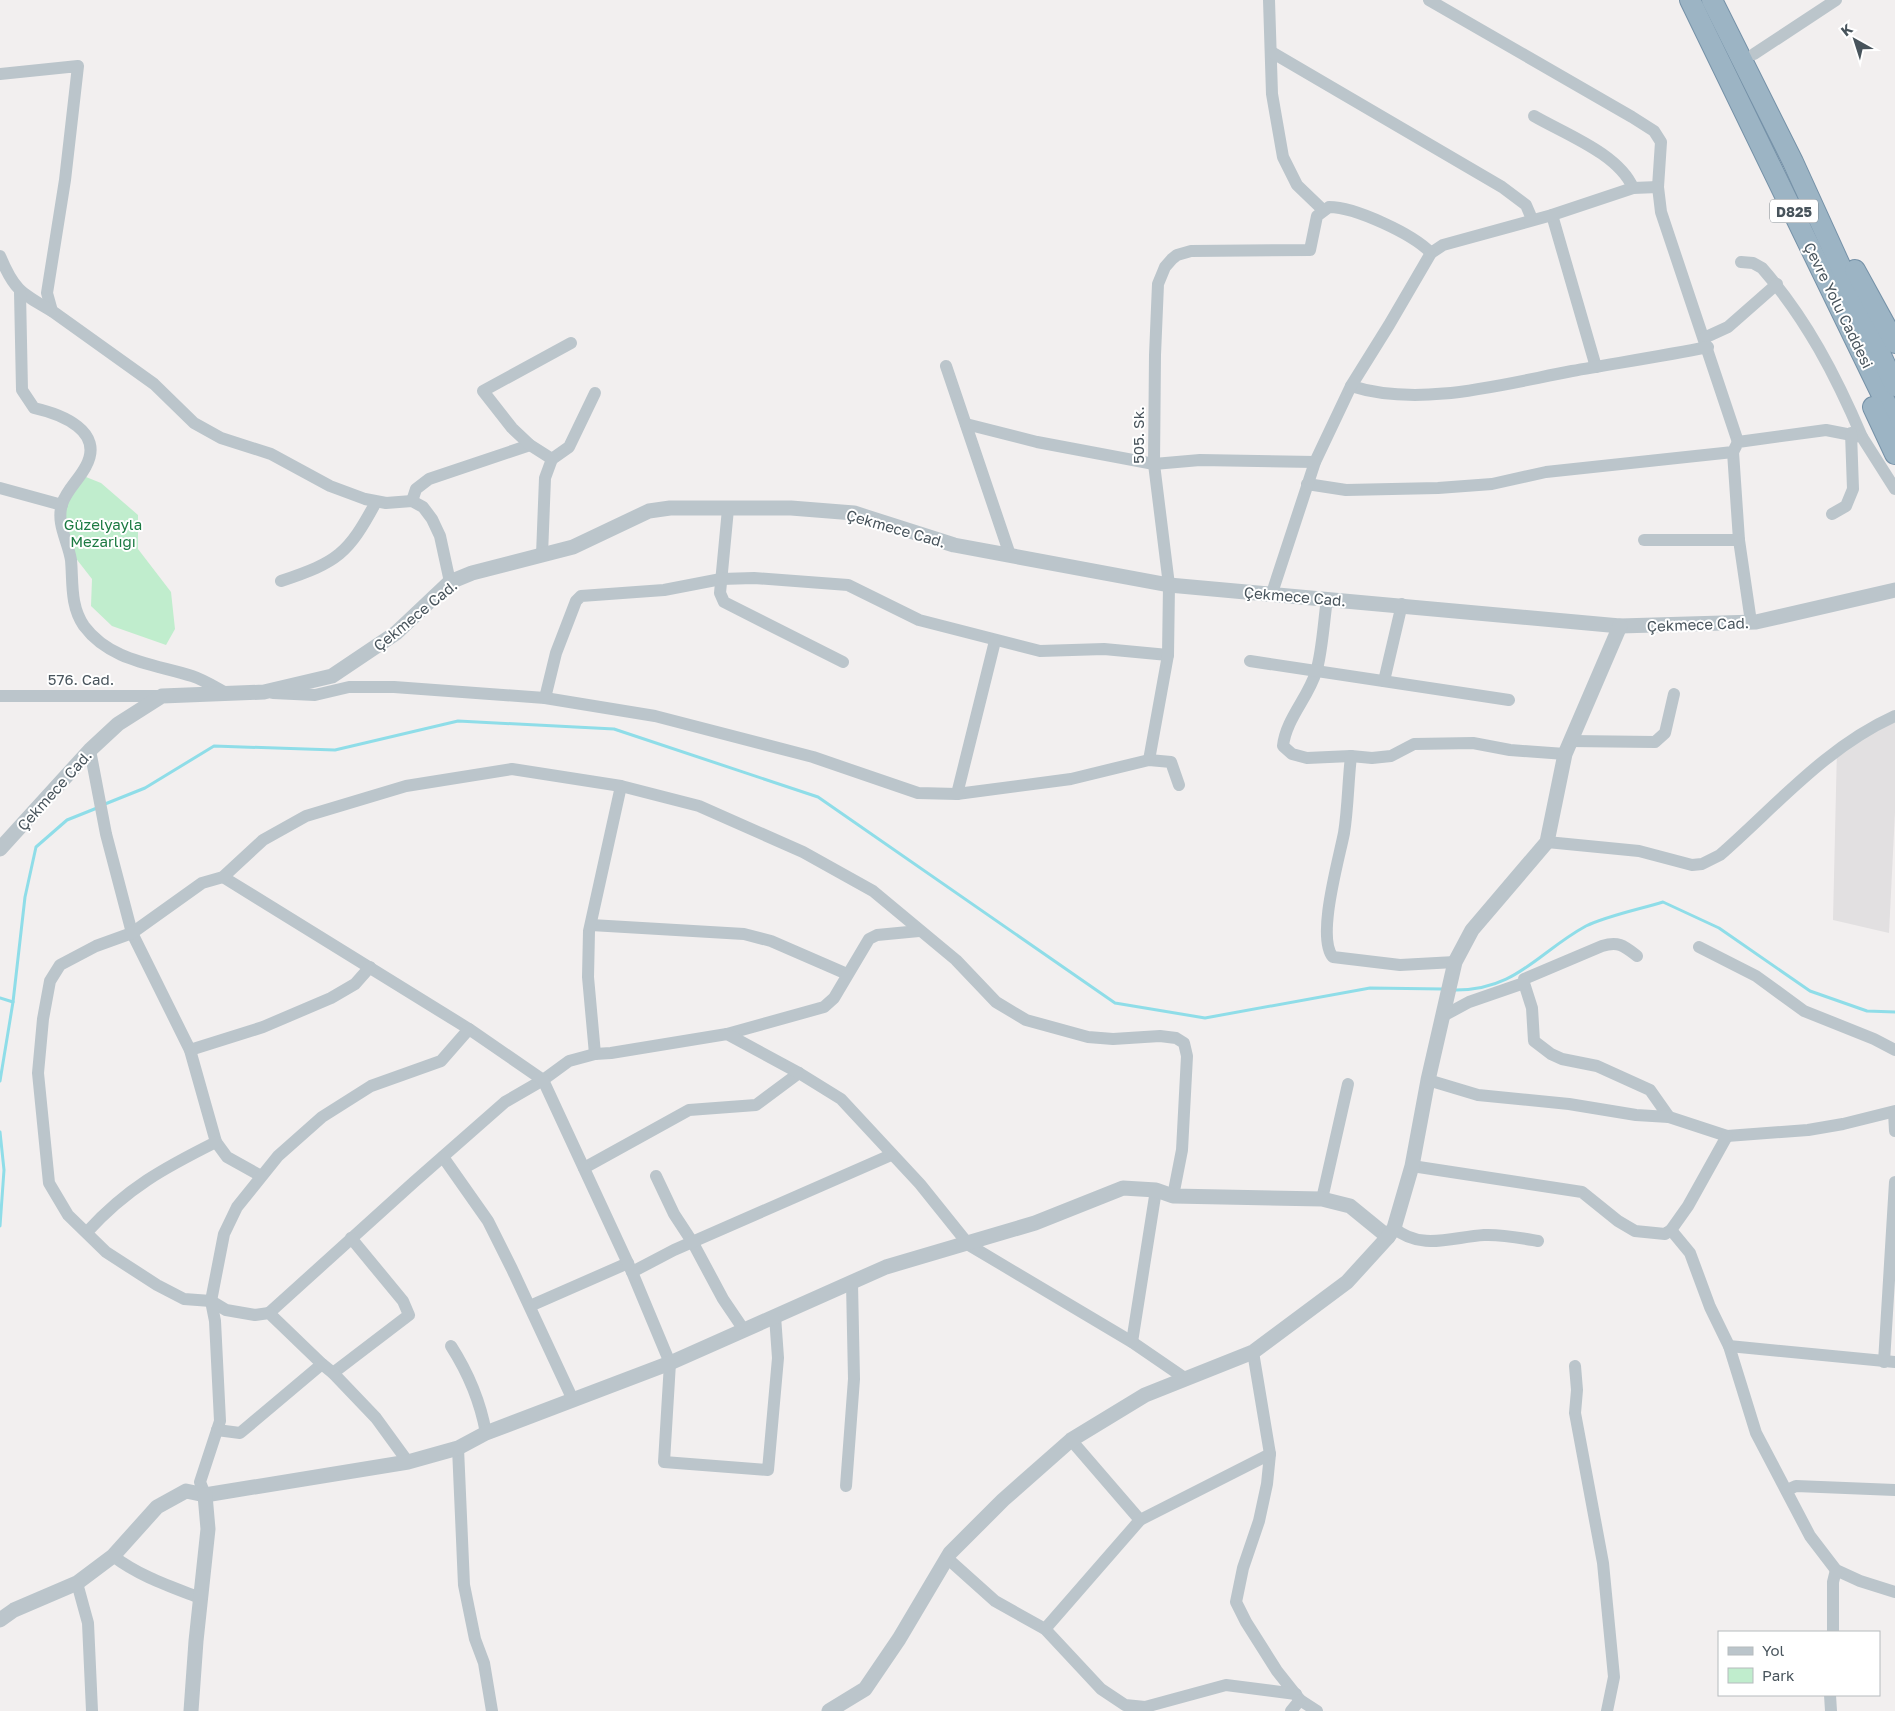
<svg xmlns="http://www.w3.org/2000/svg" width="1895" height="1711" viewBox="0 0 1895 1711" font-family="'Golos Text',sans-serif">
<rect width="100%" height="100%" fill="#f2efef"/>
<polygon fill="#e2e0e1" points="1895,719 1895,812 1889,933 1833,920 1837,748"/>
<polygon fill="#c0edcd" points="86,477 101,483 138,515 138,549 171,592 175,629 166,645 112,626 91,606 92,579 71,552 60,508"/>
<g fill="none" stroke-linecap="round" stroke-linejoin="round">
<g stroke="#8fdde8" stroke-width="3">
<polyline points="105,804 145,788 214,746 335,750 458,721 614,729 818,797 1115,1003 1205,1018 1370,988 1443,989"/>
<path d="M1454,990c62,1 84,-38 132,-64 20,-10 54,-17 77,-24l56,26 91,63 57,20 28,1"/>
<polyline points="0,998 13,1002"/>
<polyline points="0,1081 13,1002 25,897 36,847 67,820 97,808"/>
<polyline points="0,1132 4,1170 0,1226"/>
</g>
<g stroke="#7591a7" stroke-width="22">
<g id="trunk">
<polyline points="1690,0 1895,422"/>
<polyline points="1712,0 1793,162 1895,386"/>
<polyline points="1855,270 1895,343"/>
<polyline points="1873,407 1895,454"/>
</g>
</g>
<g stroke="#bbc5cb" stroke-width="12">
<polyline points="1269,0 1272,94 1283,157 1297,185 1323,210"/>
<polyline points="1429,0 1632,117 1654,131 1661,142 1658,187 1661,212 1738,442"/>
<polyline points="1273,53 1502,187 1526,205 1532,219"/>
<polyline points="1754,54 1836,0"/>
<polyline points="0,74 78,66 65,180 47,293 52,311 154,384 194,423 221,438 271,454 330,486 365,499 386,503 412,501 423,507 432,519 440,536 450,582"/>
<path d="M1534,116c31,18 85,38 99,72"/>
<polyline points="1552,215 1596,367"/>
<path d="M0,256c14,34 21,37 52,55"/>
<path d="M1741,262l12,1 9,5c44,50 74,108 100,169"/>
<path d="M20,292l2,98 12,18c27,6 71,23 52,58 -7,14 -19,23 -24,38 -6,20 6,37 9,56 2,22 -1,46 13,66 26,35 70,38 108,50 12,4 23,11 34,17"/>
<polyline points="1704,338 1728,327 1777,284"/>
<polyline points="946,366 1010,555"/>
<path d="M1351,386c69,22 152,-2 221,-15 45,-8 91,-15 136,-24"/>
<polyline points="966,424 1037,442 1154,464 1200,460 1315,462"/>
<polyline points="1733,452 1739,540 1751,622"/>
<polyline points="552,459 569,447 595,393"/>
<polyline points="1307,484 1346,490 1438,488 1492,484 1546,472 1733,452 1738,442 1826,430 1862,437 1895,489"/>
<polyline points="0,488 62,505"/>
<polyline points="412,501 416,489 429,479 530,445"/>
<polyline points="728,509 720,593 724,602 843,662"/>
<polyline points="1832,514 1846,506 1853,489 1851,433"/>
<polyline points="1644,540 1739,540"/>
<polyline points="542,555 545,478 552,459 530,445 512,428 483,391 571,343"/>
<path d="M281,581c57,-19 67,-27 95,-79"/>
<polyline points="1272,593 1315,462 1351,386 1389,325 1431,253 1443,245 1552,215 1633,188 1658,187"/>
<path d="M1327,599c-3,20 -5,55 -11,73 -8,26 -30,47 -33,74l9,8 15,4 44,-2 21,2 19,-2 23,-12 59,-1 37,7 55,4"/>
<polyline points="1250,661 1509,700"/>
<polyline points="1384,681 1402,604"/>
<polyline points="273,693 315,695 349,687 394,687 545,698 655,716 813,757 918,793 957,794 1071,779 1149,760 1171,762 1179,785"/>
<polyline points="0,696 162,696"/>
<polyline points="545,698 556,653 576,601 581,596 664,590 721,579 754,578 848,585 919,620 1040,651 1104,649 1168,655"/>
<polyline points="1570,741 1655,742 1665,733 1674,694"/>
<polyline points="90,750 106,834 132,933 190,1050 216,1142 227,1157 261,1176"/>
<path d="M1351,756c-3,26 -3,52 -7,77 -5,26 -28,105 -11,124l67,8 55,-3"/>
<path d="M1149,760l19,-105 1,-70 -15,-121 1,-109 3,-71 7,-17 7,-8 5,-4 14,-4 119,-1 7,-34 12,-9c26,0 84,27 102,46"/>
<polyline points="957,794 995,641"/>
<path d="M1547,842l92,9 53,14 10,-1 18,-9c56,-49 106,-108 175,-139"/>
<polyline points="223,877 469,1029"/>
<polyline points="591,925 744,934 771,941 847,974"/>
<polyline points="1699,947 1756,976 1804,1011 1874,1039 1895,1050"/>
<polyline points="1524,983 1532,1008 1534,1041 1551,1054 1562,1059 1597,1066 1650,1090 1669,1117"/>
<path d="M1443,1016l26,-14 55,-19v-4l78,-33c17,-5 22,0 35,10"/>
<polyline points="727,1034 824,1007 834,998 869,939 877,935 919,931"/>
<polyline points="190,1050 263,1027 331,998 355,984 370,967"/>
<polyline points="595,1054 588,977 589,931 621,786"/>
<polyline points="1428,1080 1478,1095 1569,1104 1636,1115 1669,1117 1727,1136 1808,1130 1843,1124 1895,1111"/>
<polyline points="1894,1112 1895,1131"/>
<polyline points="443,1157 488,1221 512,1269 573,1400"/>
<polyline points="1412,1166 1582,1192 1618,1221 1635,1231 1665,1234 1671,1230 1688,1206 1727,1136"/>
<polyline points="584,1168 689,1110 756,1105 799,1073"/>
<polyline points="656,1176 674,1214 693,1243 723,1299 744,1330"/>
<polyline points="1322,1199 1348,1084"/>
<path d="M1394,1228c27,23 58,9 90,7 17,-1 37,3 54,6"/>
<polyline points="1671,1230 1690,1253 1710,1307 1729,1346 1756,1433 1810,1536 1836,1570 1860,1581 1895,1592"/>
<path d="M87,1232c40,-44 77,-64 129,-90"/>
<polyline points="632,1272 674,1250 891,1155"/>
<polyline points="530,1306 628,1263"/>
<polyline points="269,1313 414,1182 505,1102 543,1080 569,1061 595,1054 611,1053 727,1034 799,1073 841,1099 920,1184 969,1245 1132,1342 1186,1379"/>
<polyline points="1132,1342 1156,1190"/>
<path d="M451,1346c18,28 29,54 35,87"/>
<polyline points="1729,1346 1895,1362"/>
<polyline points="1253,1352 1270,1454 1267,1484 1259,1521 1243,1568 1236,1602 1246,1622 1277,1671 1300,1700 1317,1711"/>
<polyline points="1884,1362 1895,1182"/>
<polyline points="1575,1366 1577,1390 1575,1413 1603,1563 1614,1677 1607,1711"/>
<polyline points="333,1373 409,1315 403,1301 351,1238"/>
<polyline points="217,1430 240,1433 322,1364"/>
<polyline points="1071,1440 1140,1520"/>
<polyline points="458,1448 464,1585 475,1639 484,1663 492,1711"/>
<polyline points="408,1462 376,1418 333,1373 322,1364 269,1313 255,1315 226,1310 211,1301 184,1299 157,1285 106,1252 68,1215 49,1183 38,1073 43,1019 50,981 60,965 96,946 132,933 202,883 223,877 263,840 306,816 406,786 512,769 621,786 699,806 803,852 873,891 956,960 996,1002 1026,1020 1088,1037 1113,1039 1160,1036 1176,1038 1184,1043 1187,1056 1182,1150 1173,1196"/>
<polyline points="846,1486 854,1379 852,1283"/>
<polyline points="1787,1490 1796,1486 1895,1490"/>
<polyline points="205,1495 200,1482 220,1421 215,1321 211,1301 224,1234 237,1207 278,1156 322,1117 371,1086 441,1061 469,1029 543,1080 632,1272 670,1363 664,1462 768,1470 778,1358 775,1316"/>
<path d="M113,1556c26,20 56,30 87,42"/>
<polyline points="947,1558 995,1601 1045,1629 1101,1689 1125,1705 1145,1707 1226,1685 1296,1694"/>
<polyline points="77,1583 88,1623 92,1711"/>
<polyline points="1045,1629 1140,1520 1270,1454"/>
<polyline points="1833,1632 1833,1582 1836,1570"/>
<polyline points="1830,1695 1831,1711"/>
<polyline points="1291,1711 1300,1700"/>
</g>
<g stroke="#bbc5cb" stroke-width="15">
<polyline points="0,849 90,750 118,724 162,696 264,692 332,676 396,633 450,582 472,573 573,547 649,511 670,508 791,508 854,513 954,545 1169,585 1620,626 1756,622 1895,590"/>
<polyline points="0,1620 14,1610 77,1583 113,1556 157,1507 186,1491 205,1495 408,1462 458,1448 486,1433 670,1363 886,1267 1035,1223 1123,1188 1156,1190 1173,1196 1322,1199 1350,1206 1388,1237"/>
<polyline points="191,1711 196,1641 208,1529 205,1495"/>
<polyline points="829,1711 865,1689 899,1639 950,1553 1003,1500 1071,1440 1145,1395 1253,1352 1347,1282 1388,1237 1394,1228 1412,1166 1428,1080 1455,962 1472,930 1547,842 1565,754 1620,626"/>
</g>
<use href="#trunk" stroke="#9cb4c4" stroke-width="20"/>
</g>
<g text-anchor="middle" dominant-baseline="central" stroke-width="4" stroke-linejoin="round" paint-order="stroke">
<rect fill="#fff" stroke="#7f878d" stroke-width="1" x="1770" y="199.5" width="48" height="23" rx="4"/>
<g font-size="14" font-weight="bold" fill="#48545c">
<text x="1794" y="211">D825</text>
</g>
<g font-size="15" fill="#48545c" stroke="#fff">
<text transform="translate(1839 305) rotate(64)">Çevre Yolu Caddesi</text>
<text transform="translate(1138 435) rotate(-90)">505. Sk.</text>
<text transform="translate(896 528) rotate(16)">Çekmece Cad.</text>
<text transform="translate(1295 596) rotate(5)">Çekmece Cad.</text>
<text transform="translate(415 615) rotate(-39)">Çekmece Cad.</text>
<text transform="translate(1698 624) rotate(-2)">Çekmece Cad.</text>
<text x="81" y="679">576. Cad.</text>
<text transform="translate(54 790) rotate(-48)">Çekmece Cad.</text>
</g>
<g font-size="15" fill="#1c7a42" stroke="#fff">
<text x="103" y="524">Güzelyayla<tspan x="103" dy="17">Mezarlığı</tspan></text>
</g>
</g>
<rect x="1718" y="1631" width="162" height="65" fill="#ffffff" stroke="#b6bbbe"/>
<rect x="1728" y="1647" width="25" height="8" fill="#bbc5cb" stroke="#b6bbbe"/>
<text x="1762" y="1656" font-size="15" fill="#48545c">Yol</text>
<rect x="1728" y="1668" width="25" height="15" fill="#c0edcd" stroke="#b6bbbe"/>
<text x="1762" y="1681" font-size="15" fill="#48545c">Park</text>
<g transform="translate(1855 40) rotate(321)" stroke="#ffffff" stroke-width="4" paint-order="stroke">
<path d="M0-4L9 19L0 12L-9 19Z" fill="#48545c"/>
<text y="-8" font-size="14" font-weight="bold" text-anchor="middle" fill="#48545c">K</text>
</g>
</svg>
